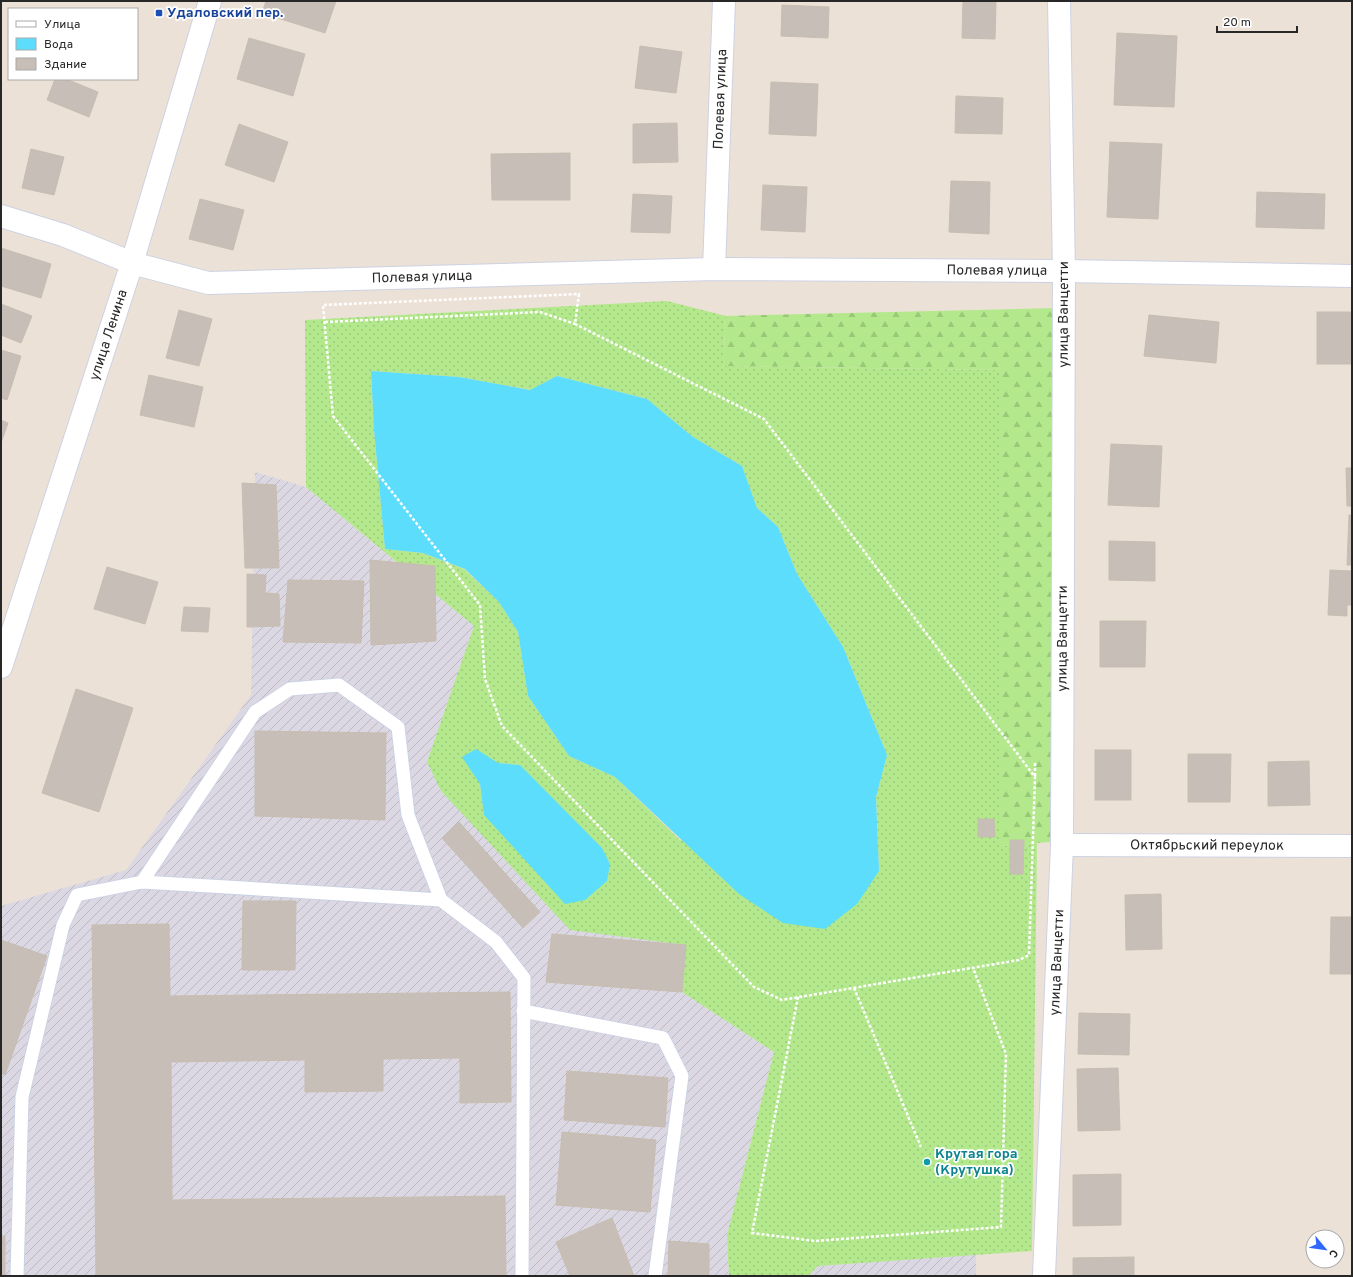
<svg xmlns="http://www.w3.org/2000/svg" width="1353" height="1277" viewBox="0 0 1353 1277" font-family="Overpass,sans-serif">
<defs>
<pattern id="industrial-furrows" width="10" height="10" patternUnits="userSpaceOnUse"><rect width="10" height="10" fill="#dbd8e3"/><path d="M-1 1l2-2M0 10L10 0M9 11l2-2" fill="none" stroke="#bcb9c3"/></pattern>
<pattern id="grass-dots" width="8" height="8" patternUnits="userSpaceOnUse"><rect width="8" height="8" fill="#b3e98c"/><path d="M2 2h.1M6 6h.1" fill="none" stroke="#9ac879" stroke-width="1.8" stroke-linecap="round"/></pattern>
<pattern id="forest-firs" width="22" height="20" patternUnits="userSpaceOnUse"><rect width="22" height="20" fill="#b3e98c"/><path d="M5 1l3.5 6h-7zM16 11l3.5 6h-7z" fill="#9ac879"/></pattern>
</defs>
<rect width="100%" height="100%" fill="#ece1d6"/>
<g fill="url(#industrial-furrows)">
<polygon points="255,472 306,487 474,626 427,762 686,945 682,992 774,1052 727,1235 729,1276 1,1276 1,906 126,870 251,695"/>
<polygon points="976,1254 976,1276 809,1276 818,1266"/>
</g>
<path fill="url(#grass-dots)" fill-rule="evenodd" d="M667,301l59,15 -3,50 277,4v476l37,-3 -5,408 -214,15 -10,10h-79l-2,-41 47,-183 -92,-60 4,-47 -116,-15 -129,-139 -14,-29 47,-136 -168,-139 -1,-167zM371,371l88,6 72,13 26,-14 90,23 46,38 49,29 15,42 21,19 19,47 46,73 44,108 -11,42 3,74 -199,-31 -65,-63 -46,-21 -41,-60 -10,-64 -19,-30 -35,-33 -41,-16 -38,-4 -11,-119zM498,763l22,2 -36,50 -4,-31z"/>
<polygon fill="url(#forest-firs)" points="1055,308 1050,842 1000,846 1000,370 723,366 726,316"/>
<g fill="#5cddfb">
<polygon points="371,371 459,377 530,390 557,376 647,399 693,437 742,466 757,508 778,527 797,574 843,647 887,755 876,797 879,871 857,904 825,929 783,923 739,894 615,777 569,756 528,696 518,632 499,602 465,569 423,553 385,549 374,430"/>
<polygon points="476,749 498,763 520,765 602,848 610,864 607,881 585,900 565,904 484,815 480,784 462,757"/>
</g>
<g fill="#c7beb7" stroke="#c7bdb0">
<polygon points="266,1 336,1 325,33 262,13"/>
<polygon points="963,1 996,2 995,39 962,38"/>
<polygon points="782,5 829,7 828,38 781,36"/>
<polygon points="1117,33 1177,36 1174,107 1114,105"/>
<polygon points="249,38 305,54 293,96 237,79"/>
<polygon points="640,46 682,52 676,93 635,88"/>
<polygon points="55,79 66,79 98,92 89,117 47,100"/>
<polygon points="771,82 818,84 816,136 769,134"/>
<polygon points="956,96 1003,98 1002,134 955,133"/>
<polygon points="677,123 678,162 633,163 633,124"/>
<polygon points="239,124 288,142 274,182 225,165"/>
<polygon points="1110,142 1162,144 1158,219 1107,217"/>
<polygon points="31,149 64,157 54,195 22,188"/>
<polygon points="570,153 570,200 492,200 491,154"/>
<polygon points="951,181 990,182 989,234 949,232"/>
<polygon points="763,185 807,187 805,232 761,230"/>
<polygon points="1257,192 1325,194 1324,229 1256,227"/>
<polygon points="633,194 672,196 670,233 631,232"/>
<polygon points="200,199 244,210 233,250 189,239"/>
<polygon points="1,248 51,264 41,298 1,286"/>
<polygon points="1,304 32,316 21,343 1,335"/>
<polygon points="179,310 212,319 199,366 166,358"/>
<rect x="1317" y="312" width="35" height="52"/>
<polygon points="1149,315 1219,322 1216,363 1144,356"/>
<polygon points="1,350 21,356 7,400 1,398"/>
<polygon points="149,375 203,387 194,427 140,415"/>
<polygon points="1,420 8,423 1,443"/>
<polygon points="1111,444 1162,446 1159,507 1108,505"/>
<polygon points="1346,468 1352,468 1352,506 1347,506"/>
<polygon points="242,483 276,485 279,568 245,568"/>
<polygon points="1349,515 1352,515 1352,565 1347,565"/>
<polygon points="1109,541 1155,542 1155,581 1109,580"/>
<polygon points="370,560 435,566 436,641 371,645"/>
<polygon points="107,567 158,582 145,624 94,609"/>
<polygon points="1330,570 1352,571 1352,605 1347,605 1347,616 1328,615"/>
<polygon points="247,574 266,575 265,593 279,594 280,626 247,627"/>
<polygon points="288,580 364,581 361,643 283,642"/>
<polygon points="184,607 210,608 208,632 181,631"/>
<polygon points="1100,621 1146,621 1145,667 1100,667"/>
<polygon points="76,689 133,708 99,812 42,793"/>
<polygon points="255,731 386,733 385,820 255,816"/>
<rect x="1095" y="750" width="36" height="50"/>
<polygon points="1188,754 1231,754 1230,802 1188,802"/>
<polygon points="1309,761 1310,805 1268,806 1268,762"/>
<polygon points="978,819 994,819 995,837 978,837"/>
<polygon points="459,822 540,912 523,928 442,838"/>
<polygon points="1010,840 1024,840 1023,874 1010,874"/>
<polygon points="1161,894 1162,949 1126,950 1125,895"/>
<polygon points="243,901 296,901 295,970 242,970"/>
<polygon points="1331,917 1352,917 1352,974 1330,974"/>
<polygon points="169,924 170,996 510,992 511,1102 460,1103 460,1058 383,1059 383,1091 305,1092 305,1060 171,1062 172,1200 505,1196 506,1276 96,1276 92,925"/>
<polygon points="552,934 686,945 682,992 546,982"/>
<polygon points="1,940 47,956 5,1075 1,1073"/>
<polygon points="1079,1013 1130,1014 1129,1055 1078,1054"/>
<polygon points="1118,1068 1120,1130 1078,1131 1077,1069"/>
<polygon points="567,1071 668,1078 665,1127 564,1120"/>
<polygon points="562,1132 656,1140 650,1212 556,1205"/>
<polygon points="1121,1174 1121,1225 1073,1226 1073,1175"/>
<polygon points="612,1218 634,1276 570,1276 556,1242"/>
<rect x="1" y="1236" width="4" height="40"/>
<polygon points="669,1241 709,1244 709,1276 668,1276"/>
<polygon points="1134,1257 1134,1276 1073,1276 1073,1258"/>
</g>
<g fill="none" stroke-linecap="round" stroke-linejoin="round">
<g stroke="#ccd2e3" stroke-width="15">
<g id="lane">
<polyline points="142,882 255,712 290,689 339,685 398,727 408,815 441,900"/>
<polyline points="523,1011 663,1038 682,1076 655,1276"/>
<polyline points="17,1276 22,1097 63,925 77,895 142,882 441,900 496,942 524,978 522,1276"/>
</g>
</g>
<g stroke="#ccd2e3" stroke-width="24">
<g id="street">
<path id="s1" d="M1,216l62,19 69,28 76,20 506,-14 350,2 288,5"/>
<path id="s2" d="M714,269l10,-268"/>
<path id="s3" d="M1062,845l290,1"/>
<path id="s4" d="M1044,1276l18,-431 2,-574 -5,-270"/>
</g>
</g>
<g stroke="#ccd2e3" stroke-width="24">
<g id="secondary">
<path id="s5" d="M1,667l131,-404 78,-262"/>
</g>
</g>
<g stroke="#fff" stroke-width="2.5" stroke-dasharray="3 2" stroke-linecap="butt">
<polygon points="579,294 575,324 764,419 1035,777 1029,955 1019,960 782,1000 754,987 502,726 485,679 480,605 333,416 323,305"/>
<polyline points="325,322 540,312 575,324"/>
<polyline points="1035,776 1035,761"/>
<polyline points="854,988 921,1147"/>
<polyline points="798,997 752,1233 815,1241 1001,1227 1006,1054 973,968"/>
</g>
<use href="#lane" stroke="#fff" stroke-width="13"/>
<use href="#street" stroke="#fff" stroke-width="22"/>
<use href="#secondary" stroke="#fff" stroke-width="22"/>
</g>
<rect fill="#1a4fb4" stroke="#fff" stroke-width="1.5" x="155" y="9" width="8" height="8" rx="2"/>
<circle fill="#0f9aa8" stroke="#fff" stroke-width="1.5" cx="927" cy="1162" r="4"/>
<g text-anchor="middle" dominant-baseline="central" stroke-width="3.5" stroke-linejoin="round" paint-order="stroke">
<g font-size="14" font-weight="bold" fill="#164399" stroke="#fff" text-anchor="start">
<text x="167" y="13">Удаловский пер.</text>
</g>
<g font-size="14" fill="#272727" stroke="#fff">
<text stroke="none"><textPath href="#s2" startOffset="170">Полевая улица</textPath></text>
<text stroke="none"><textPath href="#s1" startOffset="1007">Полевая улица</textPath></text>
<text stroke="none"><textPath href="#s1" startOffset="432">Полевая улица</textPath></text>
<text stroke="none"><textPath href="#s4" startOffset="962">улица Ванцетти</textPath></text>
<text stroke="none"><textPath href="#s5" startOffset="349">улица Ленина</textPath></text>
<text stroke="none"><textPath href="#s4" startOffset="638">улица Ванцетти</textPath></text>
<text stroke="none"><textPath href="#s3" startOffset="145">Октябрьский переулок</textPath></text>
<text stroke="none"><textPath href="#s4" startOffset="314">улица Ванцетти</textPath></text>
</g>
<g font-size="14" font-weight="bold" fill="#0d838f" stroke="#fff" text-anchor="start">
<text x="935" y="1154">Крутая гора<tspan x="935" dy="16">(Крутушка)</tspan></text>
</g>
</g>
<rect width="1353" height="1277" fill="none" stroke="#272727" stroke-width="4"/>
<rect x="8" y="8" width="130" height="72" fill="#ffffff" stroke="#a9a9a9"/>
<rect x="16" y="21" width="20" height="6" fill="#ffffff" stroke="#a9a9a9"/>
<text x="44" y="28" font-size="12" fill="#272727">Улица</text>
<rect x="16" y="38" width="20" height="12" fill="#5cddfb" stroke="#a9a9a9"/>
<text x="44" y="48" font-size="12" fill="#272727">Вода</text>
<rect x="16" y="58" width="20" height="12" fill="#c7beb7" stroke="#a9a9a9"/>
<text x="44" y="68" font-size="12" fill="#272727">Здание</text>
<g transform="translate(1325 1249) rotate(119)"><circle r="19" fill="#ffffff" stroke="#a9a9a9"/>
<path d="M0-3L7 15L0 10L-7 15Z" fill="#3067ff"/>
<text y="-6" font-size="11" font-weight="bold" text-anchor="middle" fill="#272727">С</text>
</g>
<path d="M1217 26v6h80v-6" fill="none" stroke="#272727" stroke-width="2"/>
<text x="1223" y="26" font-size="12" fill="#272727" stroke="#ffffff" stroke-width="3" paint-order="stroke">20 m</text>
</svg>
